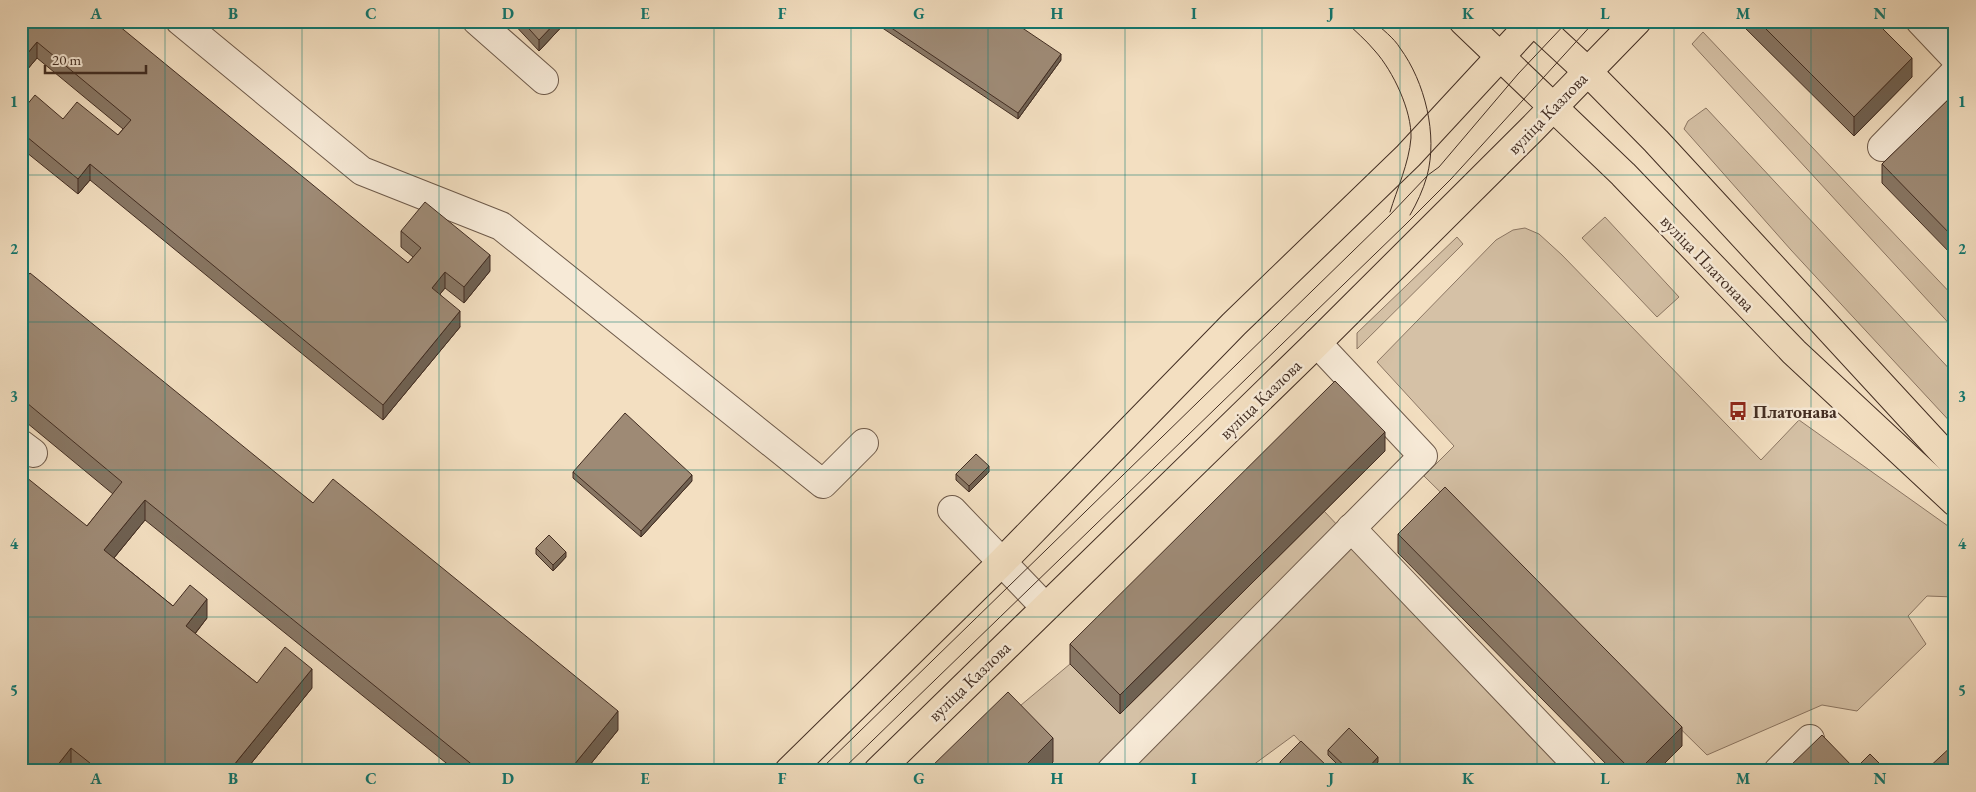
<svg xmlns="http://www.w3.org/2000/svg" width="1976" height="792" viewBox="0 0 1976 792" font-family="'EB Garamond',serif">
<rect width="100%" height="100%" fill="#f3dfc1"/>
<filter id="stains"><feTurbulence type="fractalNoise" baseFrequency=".004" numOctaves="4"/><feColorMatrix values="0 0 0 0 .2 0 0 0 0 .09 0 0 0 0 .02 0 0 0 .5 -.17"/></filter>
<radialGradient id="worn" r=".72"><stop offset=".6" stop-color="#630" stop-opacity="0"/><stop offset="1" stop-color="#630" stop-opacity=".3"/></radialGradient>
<g fill="#d5c1a6" stroke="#8c7764">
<polygon points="1703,32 1955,298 1955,330 1692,44"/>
<polygon points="1706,108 1955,375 1955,427 1791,250 1684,129 1688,121"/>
<polygon points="1605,217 1679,297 1657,317 1582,238"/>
<polygon points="1525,228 1539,234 1562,255 1761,460 1799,420 1955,531 1955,597 1927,596 1908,616 1926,644 1857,711 1822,705 1707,755 1424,476 1454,446 1377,362 1496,240 1513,230"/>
<polygon points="1457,237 1463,244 1357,349 1357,333"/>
<polygon points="1324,511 1569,771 1328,771 1294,735 1245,771 1044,771 1053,761 1008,716 1070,664 1120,714"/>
</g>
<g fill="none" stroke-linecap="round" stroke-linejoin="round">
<g stroke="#6e5a4a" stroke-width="30">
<g id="minor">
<polyline points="180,21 362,171 501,226 823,484 864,443"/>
<polyline points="477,21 544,80"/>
<polyline points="1920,21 1955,58"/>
<polyline points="1882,147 1955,72"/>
<polyline points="21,444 33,453"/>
<polyline points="952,510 1045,607"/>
<polyline points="1351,528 1583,771"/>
<polyline points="1111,771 1423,456 1317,343"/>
<polyline points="1778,771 1810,739"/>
</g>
</g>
<g stroke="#422d22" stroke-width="30">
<g id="major">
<polyline points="1463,21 1623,174 1794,352 1955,502"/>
<polyline points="1533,21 1587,71 1656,141 1955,465"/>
<polyline points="789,771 1001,563 1234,324 1408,156 1533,21"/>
<polyline points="878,771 1317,343 1531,130 1637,21"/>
</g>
</g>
<use href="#minor" stroke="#f7ead7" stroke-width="28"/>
<use href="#major" stroke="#f3dfc1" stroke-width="28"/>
<g stroke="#422d22" stroke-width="1">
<path d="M1345,21c10,10 21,19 30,30 18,20 37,60 36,87 -2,25 -14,51 -21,74"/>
<path d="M1373,21c9,8 21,17 27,27 25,34 38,87 27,128 -4,14 -10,27 -17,39"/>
<polyline points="819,771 1389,216 1428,175 1439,167 1518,74 1568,21"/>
<polyline points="841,771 1406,224 1451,179 1595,21"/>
</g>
</g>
<g fill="#887765" stroke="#422d22">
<polygon points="21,21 408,263 413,257 401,247 401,231 490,271 464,303 445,288 440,294 460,327 383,420 90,180 78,194 21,148 21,112 63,119 118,135 123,129 37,58 21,77"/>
<polygon points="511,21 567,21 539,51"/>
<polygon points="872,21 1012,21 1061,60 1018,119"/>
<polygon points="1738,21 1875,21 1912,77 1854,136"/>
<polygon points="1955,95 1955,258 1882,183 1882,164"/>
<polygon points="21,283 313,503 618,730 585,771 456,771 145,520 114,558 173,606 207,618 195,634 257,683 312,688 245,771 76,771 71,767 68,771 87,526 113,494 21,418"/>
<polygon points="1385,451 1120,714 1070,664 1070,644"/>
<polygon points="573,472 692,481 641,537 573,478"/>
<polygon points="989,472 969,492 956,480 956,474"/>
<polygon points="1398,534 1682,746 1657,771 1613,771 1398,553"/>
<polygon points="536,548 566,557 553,571 536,554"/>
<polygon points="1328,750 1378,762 1370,771 1344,771 1328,755"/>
<polygon points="1280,762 1328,771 1282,771 1280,768"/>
</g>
<g fill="#6f6152" stroke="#422d22">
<polygon points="557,21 567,21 539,51 539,40"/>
<polygon points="37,42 37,58 21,77 21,61"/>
<polygon points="1061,54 1061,60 1018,119 1018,113"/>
<polygon points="1912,58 1912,77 1854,136 1854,117"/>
<polygon points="90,164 90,180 78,194 78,179"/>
<polygon points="490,255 490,271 464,303 464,287"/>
<polygon points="445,272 445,288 432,304 432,288"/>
<polygon points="460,311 460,327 383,420 383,405"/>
<polygon points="1385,432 1385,451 1120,714 1120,695"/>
<polygon points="989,466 989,472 969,492 969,486"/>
<polygon points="692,475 692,481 641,537 641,531"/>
<polygon points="145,500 145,520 104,570 104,550"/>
<polygon points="566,552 566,557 553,571 553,565"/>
<polygon points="207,599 207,618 186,645 186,626"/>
<polygon points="312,669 312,688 245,771 229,771"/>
<polygon points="618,711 618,730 585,771 569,771"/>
<polygon points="1682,727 1682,746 1657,771 1638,771"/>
<polygon points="1053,738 1053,762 1044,771 1020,771"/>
<polygon points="71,748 71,767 68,771 53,771"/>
<polygon points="1378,757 1378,762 1370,771 1365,771"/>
</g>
<g fill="#9e8a75" stroke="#422d22">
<polygon points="21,21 113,21 408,263 421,248 401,231 425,202 490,255 464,287 445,272 432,288 460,311 383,405 90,164 78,179 21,132 21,112 35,95 63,119 77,102 118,135 131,120 37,42 21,61"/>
<polygon points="522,21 557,21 539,40"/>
<polygon points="881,21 1012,21 1061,54 1018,113"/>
<polygon points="1758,21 1875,21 1912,58 1854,117"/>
<polygon points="1954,94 1955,95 1955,239 1882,164"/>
<polygon points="30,273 313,503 333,479 618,711 569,771 480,771 145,500 104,550 173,606 190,585 207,599 186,626 257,683 285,647 312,669 229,771 100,771 71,748 53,771 21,771 21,473 87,526 122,482 21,398 21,283"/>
<polygon points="1335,381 1385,432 1120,695 1070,644"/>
<polygon points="625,413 692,475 641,531 573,472"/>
<polygon points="976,454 989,466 969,486 956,474"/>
<polygon points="1445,487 1682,727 1638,771 1632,771 1398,534"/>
<polygon points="549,535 566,552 553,565 536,548"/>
<polygon points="1008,692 1053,738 1020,771 927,771"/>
<polygon points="1349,728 1378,757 1365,771 1350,771 1328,750"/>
<polygon points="1822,735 1855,769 1870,754 1887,771 1785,771"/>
<polygon points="1301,741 1328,767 1325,771 1288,771 1280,762"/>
<polygon points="1955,743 1955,771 1925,771"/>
</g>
<path fill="none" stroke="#0f766e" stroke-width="1" stroke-opacity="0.55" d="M165,21v750M302,21v750M439,21v750M576,21v750M714,21v750M851,21v750M988,21v750M1125,21v750M1262,21v750M1400,21v750M1537,21v750M1674,21v750M1811,21v750M21,175h1934M21,322h1934M21,470h1934M21,617h1934"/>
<defs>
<g id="bus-bare" transform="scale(1.5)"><path d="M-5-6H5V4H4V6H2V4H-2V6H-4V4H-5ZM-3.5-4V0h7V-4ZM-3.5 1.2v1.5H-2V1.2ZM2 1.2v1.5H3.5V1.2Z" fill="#8f2418" stroke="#f7ead7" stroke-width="2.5" paint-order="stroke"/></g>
</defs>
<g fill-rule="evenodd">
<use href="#bus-bare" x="1738" y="411"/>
</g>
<g text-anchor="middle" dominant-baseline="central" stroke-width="5" stroke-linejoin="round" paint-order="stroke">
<g font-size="18" fill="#422d22" stroke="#f7ead7">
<text transform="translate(1547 113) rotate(-46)">вуліца Казлова</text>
<text transform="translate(1708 263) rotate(46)">вуліца Платонава</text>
<text transform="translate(1260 399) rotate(-44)">вуліца Казлова</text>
<text transform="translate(969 681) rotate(-44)">вуліца Казлова</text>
</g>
<g font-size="18" font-weight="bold" fill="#422d22" stroke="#f7ead7" text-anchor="start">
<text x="1753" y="411">Платонава</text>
</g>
</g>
<rect width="1976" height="792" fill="none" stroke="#f3dfc1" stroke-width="55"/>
<path d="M45 65v8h101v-8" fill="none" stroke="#422d22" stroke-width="2.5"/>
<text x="52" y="65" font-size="15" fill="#422d22" stroke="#f7ead7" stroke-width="4" paint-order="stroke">20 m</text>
<rect x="28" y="28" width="1920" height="736" fill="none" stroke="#0f766e" stroke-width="2"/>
<g font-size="16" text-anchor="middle" font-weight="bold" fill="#0f766e">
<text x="96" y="19">A</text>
<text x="233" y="19">B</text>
<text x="371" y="19">C</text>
<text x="508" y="19">D</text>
<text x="645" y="19">E</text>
<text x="782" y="19">F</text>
<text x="919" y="19">G</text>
<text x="1057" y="19">H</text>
<text x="1194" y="19">I</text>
<text x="1331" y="19">J</text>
<text x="1468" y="19">K</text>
<text x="1605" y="19">L</text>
<text x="1743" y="19">M</text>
<text x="1880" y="19">N</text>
<text x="14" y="107">1</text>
<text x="1962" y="107">1</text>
<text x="14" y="254">2</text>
<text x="1962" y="254">2</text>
<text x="14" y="402">3</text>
<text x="1962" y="402">3</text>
<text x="14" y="549">4</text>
<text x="1962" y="549">4</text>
<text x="14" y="696">5</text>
<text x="1962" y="696">5</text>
<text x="96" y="784">A</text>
<text x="233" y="784">B</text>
<text x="371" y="784">C</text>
<text x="508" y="784">D</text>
<text x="645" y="784">E</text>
<text x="782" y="784">F</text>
<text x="919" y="784">G</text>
<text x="1057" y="784">H</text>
<text x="1194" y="784">I</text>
<text x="1331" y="784">J</text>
<text x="1468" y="784">K</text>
<text x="1605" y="784">L</text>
<text x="1743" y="784">M</text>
<text x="1880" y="784">N</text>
</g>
<rect width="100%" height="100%" filter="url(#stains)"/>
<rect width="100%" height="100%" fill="url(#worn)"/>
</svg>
